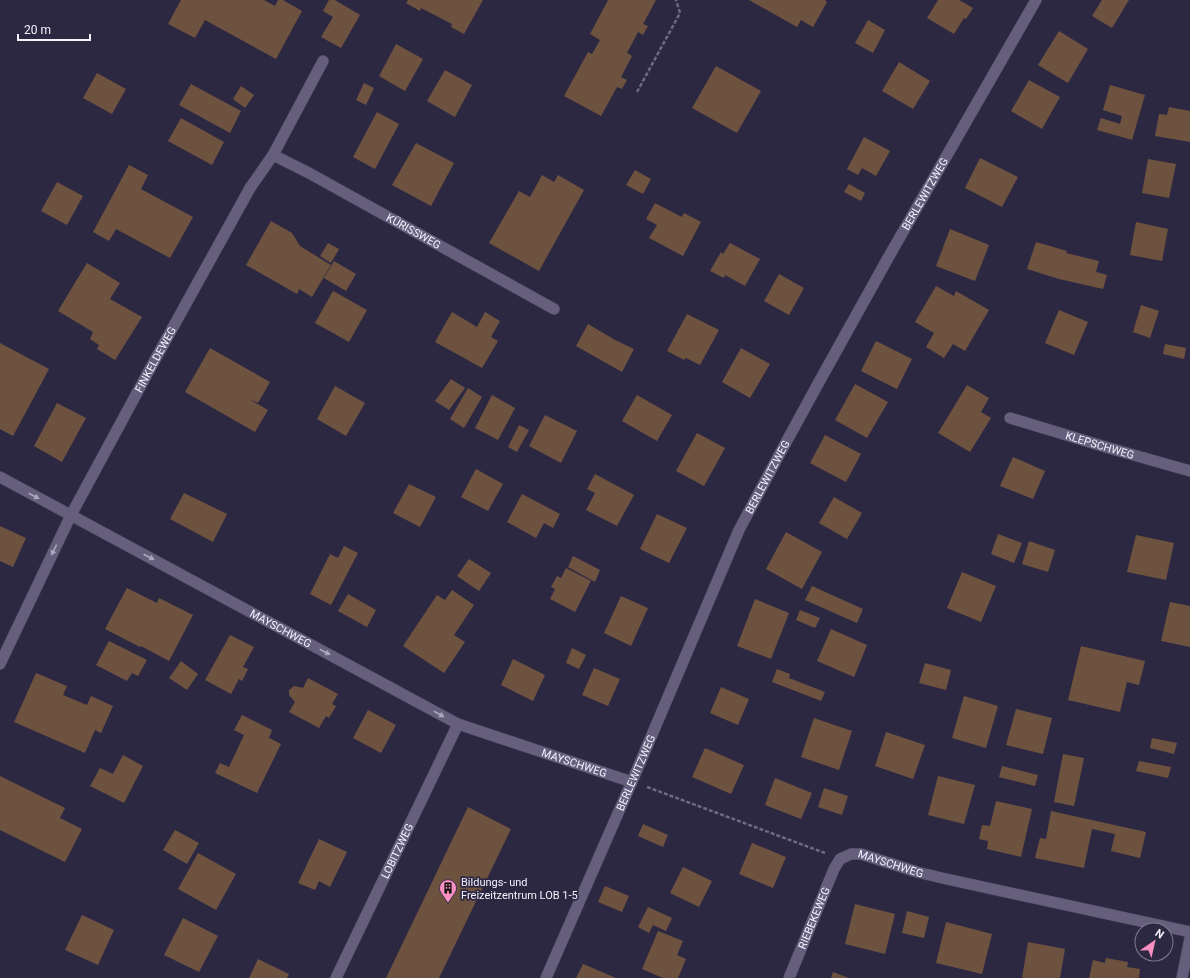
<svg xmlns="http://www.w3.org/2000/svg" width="1190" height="978" viewBox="0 0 1190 978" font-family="Roboto,sans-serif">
<rect width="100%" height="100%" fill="#2d2842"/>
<g fill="#6e5240">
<polygon points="181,0 264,0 275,6 278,0 283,0 302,11 276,59 205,20 195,38 168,24"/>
<polygon points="329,0 335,0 360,15 341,48 321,37 333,17 323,11"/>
<polygon points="408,0 483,0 464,34 451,27 452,24 421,8 420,11 406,3"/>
<polygon points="608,0 656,0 643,24 648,26 643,35 638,32 627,53 632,56 621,77 627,80 622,89 617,87 601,116 564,96 588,52 592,54 600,40 590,34"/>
<polygon points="749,0 825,0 827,2 813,27 801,20 797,27"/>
<polygon points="938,0 959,0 973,8 966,19 964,18 954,34 927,18"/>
<polygon points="1102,0 1129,0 1112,28 1092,16"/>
<polygon points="868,20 885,30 873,53 855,43"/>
<polygon points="1059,31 1088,49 1068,83 1038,65"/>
<polygon points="396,44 423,59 405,91 379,76"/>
<polygon points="899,62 930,81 913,109 882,91"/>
<polygon points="716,66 761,91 737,133 692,108"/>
<polygon points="445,70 472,85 455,117 427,101"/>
<polygon points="97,73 126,89 112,114 83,98"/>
<polygon points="1029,80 1060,97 1042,129 1011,111"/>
<polygon points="364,83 374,88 366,105 356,100"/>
<polygon points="191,84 241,111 230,133 179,105"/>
<polygon points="1110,85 1145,95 1132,140 1097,130 1101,118 1120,124 1122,116 1103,110"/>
<polygon points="241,86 254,95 245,108 233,99"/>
<polygon points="1169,107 1190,111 1190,142 1155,136 1159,114 1167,115"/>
<polygon points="377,112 399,124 375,169 353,157"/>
<polygon points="181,118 224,142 212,165 168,141"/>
<polygon points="864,137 890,151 876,176 862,168 858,175 847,169"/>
<polygon points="416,143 454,163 431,206 392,185"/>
<polygon points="980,158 1018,177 1002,207 965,188"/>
<polygon points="1148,159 1176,164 1169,198 1142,193"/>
<polygon points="129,165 148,175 141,189 193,217 170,258 116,229 109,241 93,232"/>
<polygon points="635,170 651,179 643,194 626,185"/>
<polygon points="542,175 554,182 558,175 584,190 539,271 489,243 519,191 530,197"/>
<polygon points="57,182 83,196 67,225 41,211"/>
<polygon points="849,184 865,193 861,201 844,192"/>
<polygon points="655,203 682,217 684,213 701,222 683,256 649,238 657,225 646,219"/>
<polygon points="271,221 292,233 300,246 331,265 312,297 299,289 297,294 246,265"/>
<polygon points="1136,222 1168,229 1162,261 1130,255"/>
<polygon points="950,229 989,245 975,281 936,266"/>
<polygon points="1036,242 1067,251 1066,253 1099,261 1096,272 1107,275 1103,289 1059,279 1027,269"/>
<polygon points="328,243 339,249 331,263 320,256"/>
<polygon points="730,243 760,259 745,286 725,275 724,278 710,271 721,252 723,254"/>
<polygon points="334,261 356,274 346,291 324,278"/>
<polygon points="87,263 120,283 110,299 142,317 115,360 97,349 99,345 90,339 93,332 58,311"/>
<polygon points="779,274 804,288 789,315 764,301"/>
<polygon points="936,286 954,296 956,291 989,310 965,351 953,344 944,358 926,347 934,333 915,322"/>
<polygon points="333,291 367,310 349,342 315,323"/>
<polygon points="1141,305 1159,311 1150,338 1133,332"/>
<polygon points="1059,310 1088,322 1074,355 1045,343"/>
<polygon points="452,312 477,327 485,312 500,321 491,337 498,341 482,368 435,342"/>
<polygon points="687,314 719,330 700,365 686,358 684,360 667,351"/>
<polygon points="588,324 615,340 634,349 622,372 576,346"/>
<polygon points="876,341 912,359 897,389 861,371"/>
<polygon points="0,343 49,369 13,436 0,429"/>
<polygon points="1165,344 1186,348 1184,359 1163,354"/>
<polygon points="210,348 270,382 258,403 249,399 268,410 255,432 185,392"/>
<polygon points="741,348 770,364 750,398 722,382"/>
<polygon points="451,379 465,388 449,410 435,401"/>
<polygon points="855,384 888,402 867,438 835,420"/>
<polygon points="967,385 989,398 981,412 991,418 970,452 938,433"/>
<polygon points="335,386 365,403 346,436 317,419"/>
<polygon points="468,388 482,397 464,428 450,419"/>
<polygon points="492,395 515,408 498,440 475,428"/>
<polygon points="637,395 672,415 657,441 622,421"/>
<polygon points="57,403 86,418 62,462 34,446"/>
<polygon points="545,415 577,431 561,463 529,446"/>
<polygon points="519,425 529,430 517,452 508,447"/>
<polygon points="697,433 725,448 704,486 676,471"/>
<polygon points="825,435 861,454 846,482 810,463"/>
<polygon points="1013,457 1045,471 1033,499 1000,486"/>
<polygon points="476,469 503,484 488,511 461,497"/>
<polygon points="595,474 634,495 617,526 586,510 595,493 587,489"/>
<polygon points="409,484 436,497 420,527 393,513"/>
<polygon points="184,493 227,514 213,542 170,519"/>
<polygon points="522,494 560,514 553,528 544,523 536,538 507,522"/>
<polygon points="834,497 862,513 847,539 819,523"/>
<polygon points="657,514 687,528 669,563 640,549"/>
<polygon points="0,526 26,538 13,567 0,561"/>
<polygon points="786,532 822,552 802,589 766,569"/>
<polygon points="998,534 1022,543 1014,563 991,554"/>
<polygon points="1136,535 1174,543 1166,580 1127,572"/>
<polygon points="1029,541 1055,550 1048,572 1022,564"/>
<polygon points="344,546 358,553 331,605 310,594 330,554 338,558"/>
<polygon points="573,556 600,570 595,582 568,567"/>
<polygon points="469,559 491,573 479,591 457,576"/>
<polygon points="566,568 591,581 575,612 550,599 555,589 551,587 557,576 561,578"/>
<polygon points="962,572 996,586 981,622 947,608"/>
<polygon points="812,586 863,609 857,623 805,600"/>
<polygon points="127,588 157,603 159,598 193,615 169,661 141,646 140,647 105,629"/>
<polygon points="452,590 474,605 454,635 465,642 444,673 403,646 437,595 445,600"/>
<polygon points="348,594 376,610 367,627 338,611"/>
<polygon points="621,596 648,608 631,646 604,633"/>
<polygon points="755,599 789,613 771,659 737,646"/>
<polygon points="1170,602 1190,606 1190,647 1161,641"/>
<polygon points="800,610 820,618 815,628 796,620"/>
<polygon points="831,629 867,645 854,677 817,661"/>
<polygon points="230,635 254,647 243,667 248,669 242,681 239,679 231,694 205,680"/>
<polygon points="109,641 147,660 138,676 132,673 127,681 96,665"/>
<polygon points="1081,646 1145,661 1139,685 1127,682 1120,712 1068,700"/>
<polygon points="572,648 586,655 579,669 566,663"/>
<polygon points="513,659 545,675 533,701 501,685"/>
<polygon points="181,661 198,674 187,690 169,678"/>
<polygon points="925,663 951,670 946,690 919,683"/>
<polygon points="594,668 620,679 608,706 582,695"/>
<polygon points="777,669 790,674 789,678 825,692 821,701 772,682"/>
<polygon points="36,673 67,686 63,695 87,705 91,696 113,706 101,733 95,730 85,753 14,722"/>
<polygon points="308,678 338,694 332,704 336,706 329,718 326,716 319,728 289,712 295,702 289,695 289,690 294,686 303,688"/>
<polygon points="721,687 749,699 738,725 710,713"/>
<polygon points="964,696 998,706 986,748 952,738"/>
<polygon points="1016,709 1052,718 1043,754 1006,745"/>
<polygon points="368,710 396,725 381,753 353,738"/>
<polygon points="242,715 272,730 269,738 281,744 257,793 215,773 220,763 229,767 244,735 234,730"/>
<polygon points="814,718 852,731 839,770 801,757"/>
<polygon points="886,732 925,745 913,779 875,766"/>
<polygon points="1152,738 1177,743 1174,754 1150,748"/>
<polygon points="705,748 744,765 731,794 692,777"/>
<polygon points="1063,754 1084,758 1074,806 1054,802"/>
<polygon points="123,755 143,766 124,803 90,786 100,768 113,774"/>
<polygon points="1139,761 1171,767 1168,778 1136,771"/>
<polygon points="1002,766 1038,775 1035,786 999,777"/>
<polygon points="0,776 65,808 60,818 82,829 65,862 0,830"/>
<polygon points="938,776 975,785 964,824 928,815"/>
<polygon points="775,778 812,793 801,819 765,805"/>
<polygon points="824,788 848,796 842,815 818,807"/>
<polygon points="996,801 1032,809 1021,857 987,849 988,841 979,839 982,825 990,826"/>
<polygon points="468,807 511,829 439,978 386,978"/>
<polygon points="1051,811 1146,832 1140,858 1111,851 1115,834 1092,829 1084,868 1035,858 1040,838 1046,839"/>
<polygon points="643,824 668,835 663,847 638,836"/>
<polygon points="175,830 199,843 187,864 163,850"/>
<polygon points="319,839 347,852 330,887 319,881 315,890 298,883"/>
<polygon points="752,843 786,857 773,888 739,874"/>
<polygon points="198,853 236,874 216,910 178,889"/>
<polygon points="683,867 712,881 699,907 670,893"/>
<polygon points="605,886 629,896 622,912 598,902"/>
<polygon points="855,904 895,914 885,954 845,944"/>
<polygon points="648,907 672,918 666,931 653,925 649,933 638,927"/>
<polygon points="907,911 929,917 924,938 902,933"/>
<polygon points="82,915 114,930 98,965 65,950"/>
<polygon points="183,918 218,936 199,972 164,955"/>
<polygon points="946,922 992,934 982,974 936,963"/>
<polygon points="658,931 683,941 677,955 686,959 678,978 663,978 642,969"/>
<polygon points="1028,942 1065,949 1060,978 1022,978"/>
<polygon points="1106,958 1128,962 1127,967 1140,969 1139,978 1089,978 1093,960 1105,963"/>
<polygon points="258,959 289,974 287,978 249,978"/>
<polygon points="583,964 616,978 576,978"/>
<polygon points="833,972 849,978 831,978"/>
</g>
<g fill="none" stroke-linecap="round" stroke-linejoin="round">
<g stroke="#474257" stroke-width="12">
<g id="service">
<path id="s1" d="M1010,418l99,30 81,23"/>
</g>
</g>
<g stroke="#474257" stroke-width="12">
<g id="minor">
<path id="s2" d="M273,155l36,18 245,136"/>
<path id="s3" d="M0,477l458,247 174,58"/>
<path id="s4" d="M0,664l71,-149 80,-148 99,-179 23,-33 50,-94"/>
<path id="s5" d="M336,978l122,-254"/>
<path id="s6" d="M546,978l94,-215 99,-233 39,-73 41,-75 69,-124 148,-258"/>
<path id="s7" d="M789,978l45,-109 6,-10 11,-5h10l56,18 25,6 248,54"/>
<polyline points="1182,978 1190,938"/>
</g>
</g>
<g stroke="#6e6a7f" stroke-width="2.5" stroke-dasharray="4 2" stroke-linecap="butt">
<polyline points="637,92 680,13 676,0"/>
<polyline points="647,787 825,853"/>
</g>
<use href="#service" stroke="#655f7d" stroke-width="11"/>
<use href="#minor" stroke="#655f7d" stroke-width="11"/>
</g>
<defs><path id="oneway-solid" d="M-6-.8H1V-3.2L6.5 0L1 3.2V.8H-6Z"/></defs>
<g fill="#aca8bd">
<use href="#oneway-solid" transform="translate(34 496) rotate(28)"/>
<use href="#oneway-solid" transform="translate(54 550) rotate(116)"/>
<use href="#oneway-solid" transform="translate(149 557) rotate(28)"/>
<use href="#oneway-solid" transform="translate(325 652) rotate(28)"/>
<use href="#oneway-solid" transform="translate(439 714) rotate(29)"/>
</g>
<defs>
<g id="building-pin" transform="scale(0.9)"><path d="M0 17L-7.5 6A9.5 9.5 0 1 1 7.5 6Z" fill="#fc8fc1" stroke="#2d2842"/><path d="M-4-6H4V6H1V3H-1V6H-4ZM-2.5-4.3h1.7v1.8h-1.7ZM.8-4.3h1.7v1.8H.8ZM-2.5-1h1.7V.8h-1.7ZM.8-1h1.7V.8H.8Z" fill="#111"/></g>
</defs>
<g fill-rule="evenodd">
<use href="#building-pin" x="448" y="888"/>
</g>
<g text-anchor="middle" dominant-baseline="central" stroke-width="3.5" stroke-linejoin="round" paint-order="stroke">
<g font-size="11" fill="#f4f2fd" stroke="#2d2842">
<text stroke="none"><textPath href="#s6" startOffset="872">BERLEWITZWEG</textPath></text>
<text stroke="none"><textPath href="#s2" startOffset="160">KÜRISSWEG</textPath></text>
<text stroke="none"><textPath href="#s4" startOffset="342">FINKELDEWEG</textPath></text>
<text stroke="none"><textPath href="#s1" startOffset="94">KLEPSCHWEG</textPath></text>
<text stroke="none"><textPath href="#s6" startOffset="548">BERLEWITZWEG</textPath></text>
<text stroke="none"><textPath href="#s3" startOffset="319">MAYSCHWEG</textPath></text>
<text stroke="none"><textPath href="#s3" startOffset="643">MAYSCHWEG</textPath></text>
<text stroke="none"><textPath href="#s6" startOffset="224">BERLEWITZWEG</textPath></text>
<text stroke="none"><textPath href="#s5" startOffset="141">LOBITZWEG</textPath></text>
<text stroke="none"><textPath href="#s7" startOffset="183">MAYSCHWEG</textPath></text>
<text stroke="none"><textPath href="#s7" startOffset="65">RIEBEKEWEG</textPath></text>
</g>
<g font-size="11" fill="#f4f2fd" stroke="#2d2842" text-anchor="start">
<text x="461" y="882">Bildungs- und<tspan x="461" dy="13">Freizeitzentrum LOB 1-5</tspan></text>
</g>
</g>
<g transform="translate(1154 942) rotate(34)"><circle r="19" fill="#2d2842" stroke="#7d798d"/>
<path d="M0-3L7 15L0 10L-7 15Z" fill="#fc8fc1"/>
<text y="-6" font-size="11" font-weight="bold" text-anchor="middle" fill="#f4f2fd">N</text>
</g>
<path d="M18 34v6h72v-6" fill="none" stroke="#f4f2fd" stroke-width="2"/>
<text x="24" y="34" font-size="12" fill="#f4f2fd" stroke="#2d2842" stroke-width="3" paint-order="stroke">20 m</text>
</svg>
